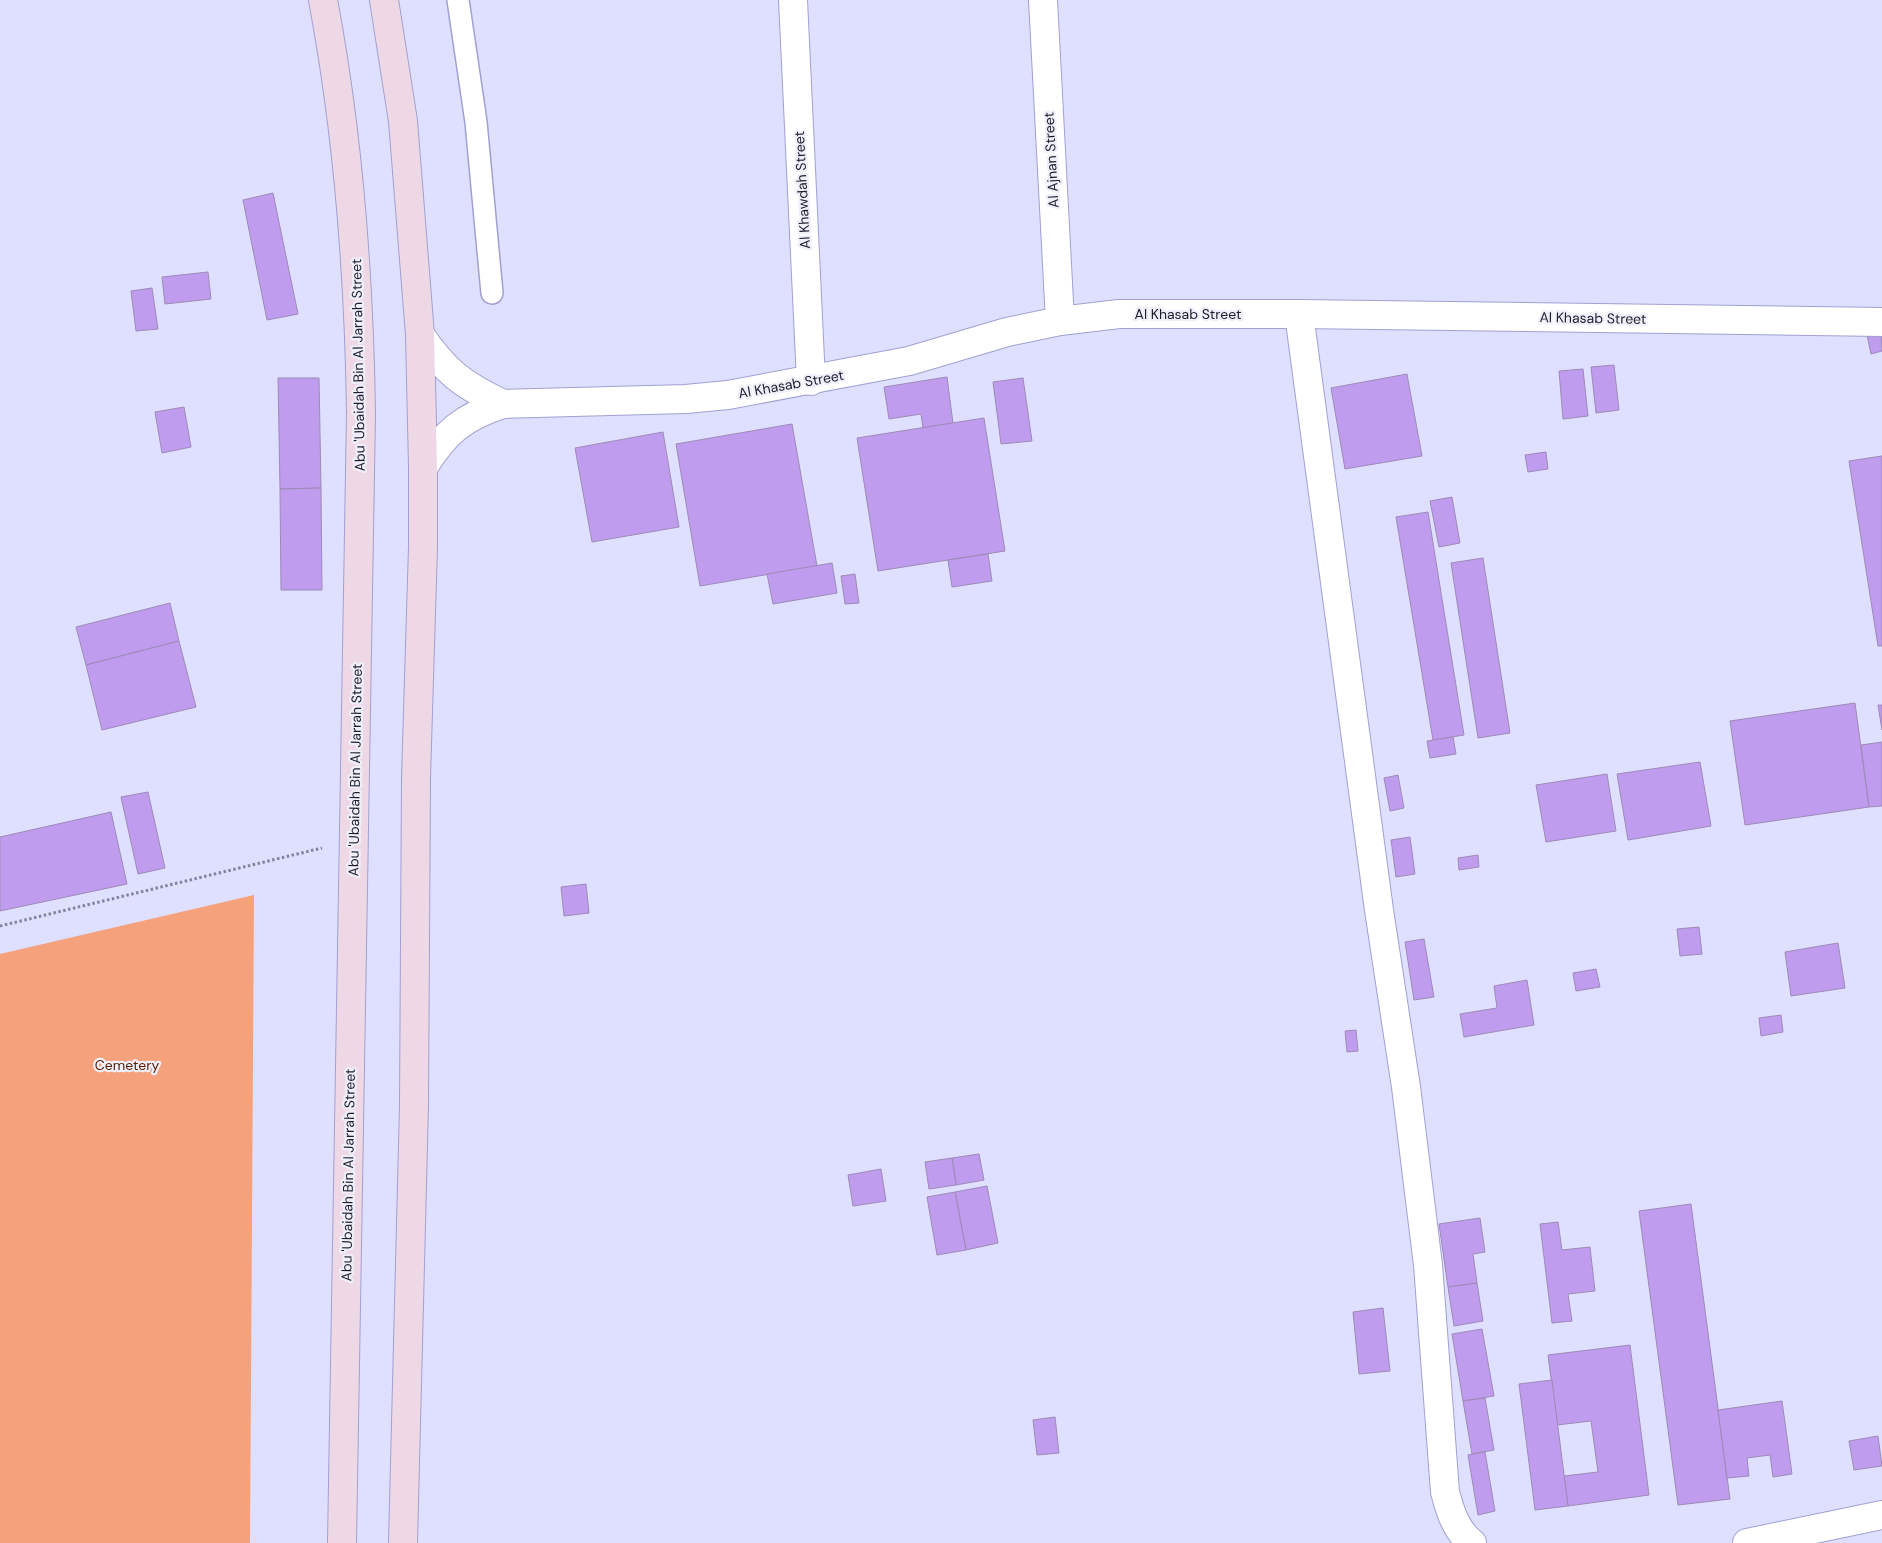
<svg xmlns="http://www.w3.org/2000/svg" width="1882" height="1543" viewBox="0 0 1882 1543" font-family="'DM Sans',sans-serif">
<rect width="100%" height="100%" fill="#dfe0ff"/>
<polygon fill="#f5a17c" points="254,895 250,1543 0,1543 0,954"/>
<g fill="#c09cee" stroke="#9d8ab7">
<polygon points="273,193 298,314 267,320 243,200"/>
<polygon points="208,272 211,299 165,304 162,277"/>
<polygon points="152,288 158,329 136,331 131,291"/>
<polygon points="1881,332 1882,351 1871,354 1867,335"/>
<polygon points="1614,365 1619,410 1596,413 1591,367"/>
<polygon points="1583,369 1588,416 1563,419 1559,371"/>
<polygon points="1407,374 1422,456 1345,469 1331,388"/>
<polygon points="947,377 953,423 923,428 921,414 889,419 884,387"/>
<polygon points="278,378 319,378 321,488 280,489"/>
<polygon points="1023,378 1032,441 1001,444 993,382"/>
<polygon points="184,407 191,447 162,453 155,412"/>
<polygon points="984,418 1005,551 878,571 857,438"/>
<polygon points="792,424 817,566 700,586 676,444"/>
<polygon points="663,432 679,527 592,542 575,448"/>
<polygon points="1546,452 1548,469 1528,472 1525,455"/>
<polygon points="1882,456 1882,646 1878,646 1849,461"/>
<polygon points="321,488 322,590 281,590 280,489"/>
<polygon points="1452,497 1460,543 1439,547 1430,501"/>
<polygon points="1428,512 1464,735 1433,740 1396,517"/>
<polygon points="988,554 992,581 952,587 948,560"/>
<polygon points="1483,558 1510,733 1478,738 1451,563"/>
<polygon points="832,563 837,593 773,604 767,574"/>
<polygon points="855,574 859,603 845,604 841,576"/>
<polygon points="170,603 179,641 86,665 76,627"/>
<polygon points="179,641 196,707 102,730 86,665"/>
<polygon points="1855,703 1869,807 1745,825 1730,721"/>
<polygon points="1878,705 1882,705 1882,730"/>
<polygon points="1453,737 1456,754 1430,758 1427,741"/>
<polygon points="1882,742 1882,806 1869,807 1861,745"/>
<polygon points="1700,762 1711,826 1628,840 1617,774"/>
<polygon points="1607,774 1616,831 1546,842 1536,785"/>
<polygon points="1398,775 1404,808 1390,811 1384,778"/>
<polygon points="148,792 165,868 138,874 121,797"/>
<polygon points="111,812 127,884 0,911 0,837"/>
<polygon points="1410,837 1415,874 1396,877 1391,840"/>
<polygon points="1478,855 1479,867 1459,870 1458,858"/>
<polygon points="586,884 589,913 564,916 561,887"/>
<polygon points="1699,927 1702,954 1680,956 1677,929"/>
<polygon points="1424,939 1434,997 1414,1000 1405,942"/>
<polygon points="1838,943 1845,988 1791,996 1785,952"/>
<polygon points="1596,969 1600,987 1576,991 1573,973"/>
<polygon points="1527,980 1534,1025 1464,1037 1460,1014 1497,1008 1494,986"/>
<polygon points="1781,1015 1783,1032 1761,1036 1759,1018"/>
<polygon points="1356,1030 1358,1051 1347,1052 1345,1031"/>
<polygon points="979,1154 984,1180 956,1185 952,1158"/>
<polygon points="952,1158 956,1185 929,1189 925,1162"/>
<polygon points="881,1169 886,1201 853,1206 848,1175"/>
<polygon points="987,1186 998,1243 966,1250 955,1192"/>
<polygon points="955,1192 966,1250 937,1255 927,1197"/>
<polygon points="1691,1204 1730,1499 1678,1505 1639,1211"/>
<polygon points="1480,1218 1485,1252 1473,1254 1477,1283 1448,1287 1439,1224"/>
<polygon points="1558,1222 1562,1250 1590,1247 1595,1291 1568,1294 1572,1321 1552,1323 1540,1224"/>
<polygon points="1477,1283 1483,1321 1454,1326 1448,1287"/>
<polygon points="1383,1308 1390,1371 1359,1374 1353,1312"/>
<polygon points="1482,1329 1494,1396 1463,1401 1452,1334"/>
<polygon points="1630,1345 1649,1495 1568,1506 1564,1476 1598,1472 1591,1421 1557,1425 1548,1355"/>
<polygon points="1552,1380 1568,1506 1535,1510 1519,1384"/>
<polygon points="1485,1398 1494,1450 1472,1454 1463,1401"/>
<polygon points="1782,1401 1792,1474 1773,1477 1770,1455 1747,1458 1749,1476 1727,1478 1718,1410"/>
<polygon points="1055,1417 1059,1453 1037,1455 1033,1420"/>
<polygon points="1878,1436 1882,1466 1854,1470 1849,1441"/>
<polygon points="1485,1452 1495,1511 1478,1515 1468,1455"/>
</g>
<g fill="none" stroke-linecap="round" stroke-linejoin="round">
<g stroke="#a0a1d0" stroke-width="24">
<polyline id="service" points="458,0 476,122 492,293"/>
</g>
<g stroke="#a0a1d0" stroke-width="30">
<g id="minor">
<polyline points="793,0 811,381"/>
<polyline points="1043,0 1060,321"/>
<path d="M1299,314l80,596 27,177 22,178 17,227c5,19 11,39 27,51"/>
<path d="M420,335c25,36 42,50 83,69"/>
<path d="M423,468c22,-36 40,-51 80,-64l183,-5 42,-4 181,-34 98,-29 53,-11 59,-7h180l583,8"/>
<polyline points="1747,1543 1882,1515"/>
</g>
</g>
<g stroke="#a0a1d0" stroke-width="30">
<g id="secondary">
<path d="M323,0c26,138 36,272 38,413l-19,1130"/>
<polyline points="384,0 403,121 420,335 423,468 423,547 416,778 414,1105 403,1543"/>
</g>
</g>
<polyline stroke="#83839c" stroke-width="3" stroke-dasharray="2.5 2.5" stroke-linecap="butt" points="0,926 322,848"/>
<use href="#service" stroke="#fff" stroke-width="21"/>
<use href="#minor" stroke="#fff" stroke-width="28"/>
<use href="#secondary" stroke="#eed8e5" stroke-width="28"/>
</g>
<g text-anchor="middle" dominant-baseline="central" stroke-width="4.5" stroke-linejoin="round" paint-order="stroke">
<g font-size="14" fill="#1d1d2f" stroke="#efeffa">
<text transform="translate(1051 160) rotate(-93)">Al Ajnan Street</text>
<text transform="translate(802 190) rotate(-93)">Al Khawdah Street</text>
<text x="1188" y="314">Al Khasab Street</text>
<text transform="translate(1593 318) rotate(1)">Al Khasab Street</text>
<text transform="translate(358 365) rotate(-91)">Abu 'Ubaidah Bin Al Jarrah Street</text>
<text transform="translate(791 384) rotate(-10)">Al Khasab Street</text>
<text transform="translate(355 770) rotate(-89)">Abu 'Ubaidah Bin Al Jarrah Street</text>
<text transform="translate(348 1175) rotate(-89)">Abu 'Ubaidah Bin Al Jarrah Street</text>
</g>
<g font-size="14" fill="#592104" stroke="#efeffa">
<text x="127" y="1065">Cemetery</text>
</g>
</g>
</svg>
